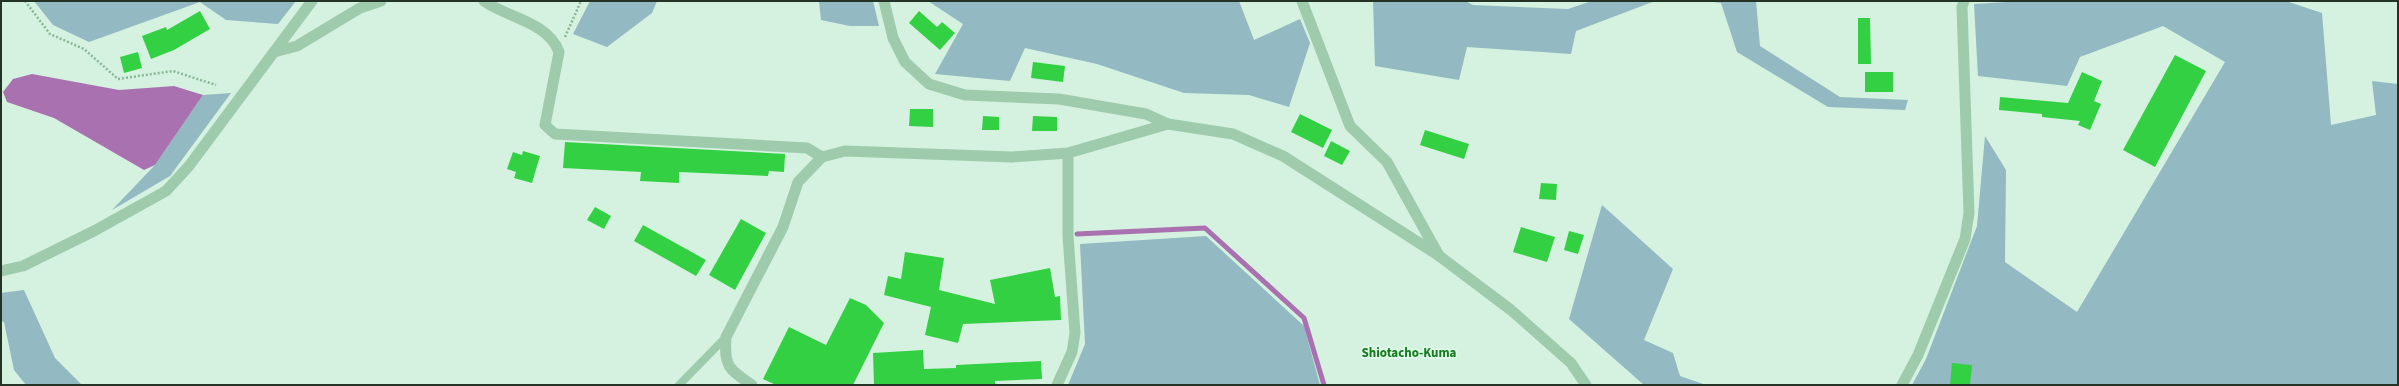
<svg xmlns="http://www.w3.org/2000/svg" width="2399" height="386" viewBox="0 0 2399 386" font-family="'Source Sans 3',sans-serif">
<rect width="100%" height="100%" fill="#d4f2df"/>
<g fill="#93b9c2">
<polygon points="34,1 296,1 278,24 226,20 200,2 89,42 53,25"/>
<polygon points="590,1 657,1 652,13 607,47 573,34"/>
<polygon points="819,1 873,1 879,26 850,26 821,20"/>
<polygon points="928,1 1239,1 1254,40 1300,19 1310,43 1289,107 1249,95 1184,93 1097,64 1025,48 1010,81 935,74 963,24"/>
<polygon points="1373,1 1465,1 1473,5 1568,9 1592,1 1655,1 1576,31 1571,54 1467,47 1459,80 1375,66"/>
<polygon points="1705,1 1756,1 1760,46 1840,97 1908,100 1905,110 1828,107 1737,52 1721,3"/>
<polygon points="2023,1 2286,1 2322,13 2331,125 2376,115 2372,81 2398,84 2398,385 1912,385 1926,359 1977,226 1985,136 2006,170 2005,262 2077,312 2225,62 2163,26 2080,57 2067,86 1978,76 1974,4"/>
<polygon points="231,93 170,176 112,210 155,165 203,95"/>
<polygon points="1602,205 1673,269 1644,340 1673,353 1680,376 1706,385 1644,385 1569,319"/>
<polygon points="1206,236 1304,326 1320,385 1068,385 1085,344 1080,244"/>
<polygon points="24,290 55,358 82,385 26,385 14,370 4,322 1,321 1,293"/>
</g>
<polygon fill="#aa71b1" points="32,74 119,90 174,86 203,95 155,165 144,170 54,118 7,102 3,92 13,79"/>
<g fill="none" stroke-linecap="round" stroke-linejoin="round">
<polyline stroke="#aa71b1" stroke-width="5" points="1077,234 1205,228 1304,318 1324,385"/>
</g>
<g fill="#34d043">
<polygon points="200,11 210,29 174,50 151,59 142,36 166,27 167,30"/>
<polygon points="919,11 937,27 942,22 955,33 940,50 909,23"/>
<polygon points="1858,18 1870,18 1871,64 1858,64"/>
<polygon points="138,52 142,68 124,73 120,57"/>
<polygon points="2175,55 2206,71 2155,167 2123,150"/>
<polygon points="1033,62 1065,66 1063,82 1031,78"/>
<rect x="1865" y="72" width="28" height="20"/>
<polygon points="2082,72 2102,81 2094,101 2101,104 2090,130 2078,125 2080,121 2042,117 2042,114 1999,110 2000,97 2068,103"/>
<polygon points="910,109 933,109 933,127 909,126"/>
<polygon points="1300,114 1332,130 1323,148 1291,132"/>
<polygon points="983,116 999,117 999,130 982,130"/>
<polygon points="1033,116 1057,117 1057,131 1032,131"/>
<polygon points="1425,130 1469,144 1464,159 1420,145"/>
<polygon points="1331,141 1350,151 1342,165 1324,156"/>
<polygon points="565,142 785,154 784,172 769,171 768,176 679,172 679,183 640,181 641,172 563,168"/>
<polygon points="523,151 540,156 532,183 514,178 516,172 507,169 513,152 522,155"/>
<polygon points="1541,183 1557,184 1556,200 1539,199"/>
<polygon points="595,207 611,216 604,229 587,220"/>
<polygon points="741,219 766,233 735,290 709,275"/>
<polygon points="643,225 706,260 696,276 634,241"/>
<polygon points="1521,227 1555,237 1547,262 1513,252"/>
<polygon points="1569,231 1584,235 1578,254 1564,250"/>
<polygon points="905,252 944,258 939,290 995,304 990,280 1050,268 1055,297 1060,296 1061,320 963,324 958,343 925,335 931,307 884,295 888,276 901,279"/>
<polygon points="850,298 866,305 884,323 853,385 776,385 763,379 789,327 826,345"/>
<polygon points="923,350 924,369 956,368 956,365 1041,361 1042,379 995,381 995,385 874,385 873,353"/>
<polygon points="1952,363 1972,365 1970,385 1950,385"/>
</g>
<g fill="none" stroke-linecap="round" stroke-linejoin="round">
<g stroke="#8ab696" stroke-width="2.5" stroke-dasharray="2 2" stroke-linecap="butt">
<polyline points="25,1 50,34 84,49 118,79 173,71 216,85"/>
<polyline points="565,37 581,1"/>
</g>
<polyline stroke="#9fcbad" stroke-width="8" points="679,385 726,337"/>
<g stroke="#9fcbad" stroke-width="11">
<path d="M484,1c24,17 64,21 75,51l-14,73 10,9 252,14 15,9"/>
<polyline points="884,1 893,38 905,62 929,84 965,95 1059,99 1146,114 1168,124 1233,134 1283,156 1438,255 1511,310 1571,363 1586,385"/>
<polyline points="1302,1 1350,126 1387,162 1438,254"/>
<polyline points="274,52 297,46 360,8 381,1"/>
<polyline points="1,271 23,266 94,231 166,191 189,166 312,1"/>
<path d="M752,385c-24,-16 -28,-19 -26,-48l57,-110 15,-45 24,-25 23,-6 167,6 56,-4 100,-29"/>
<polyline points="1057,385 1072,352 1075,333 1068,236 1068,153"/>
<polyline points="1902,385 1918,355 1965,239 1969,213 1962,7 1964,1"/>
</g>
</g>
<g text-anchor="middle" dominant-baseline="central" stroke-width="3" stroke-linejoin="round" paint-order="stroke">
<g font-size="13" font-weight="bold" fill="#167c1f" stroke="#e0faea">
<text x="1409" y="353">Shiotacho-Kuma</text>
</g>
</g>
<rect width="2399" height="386" fill="none" stroke="#243326" stroke-width="4"/>
</svg>
